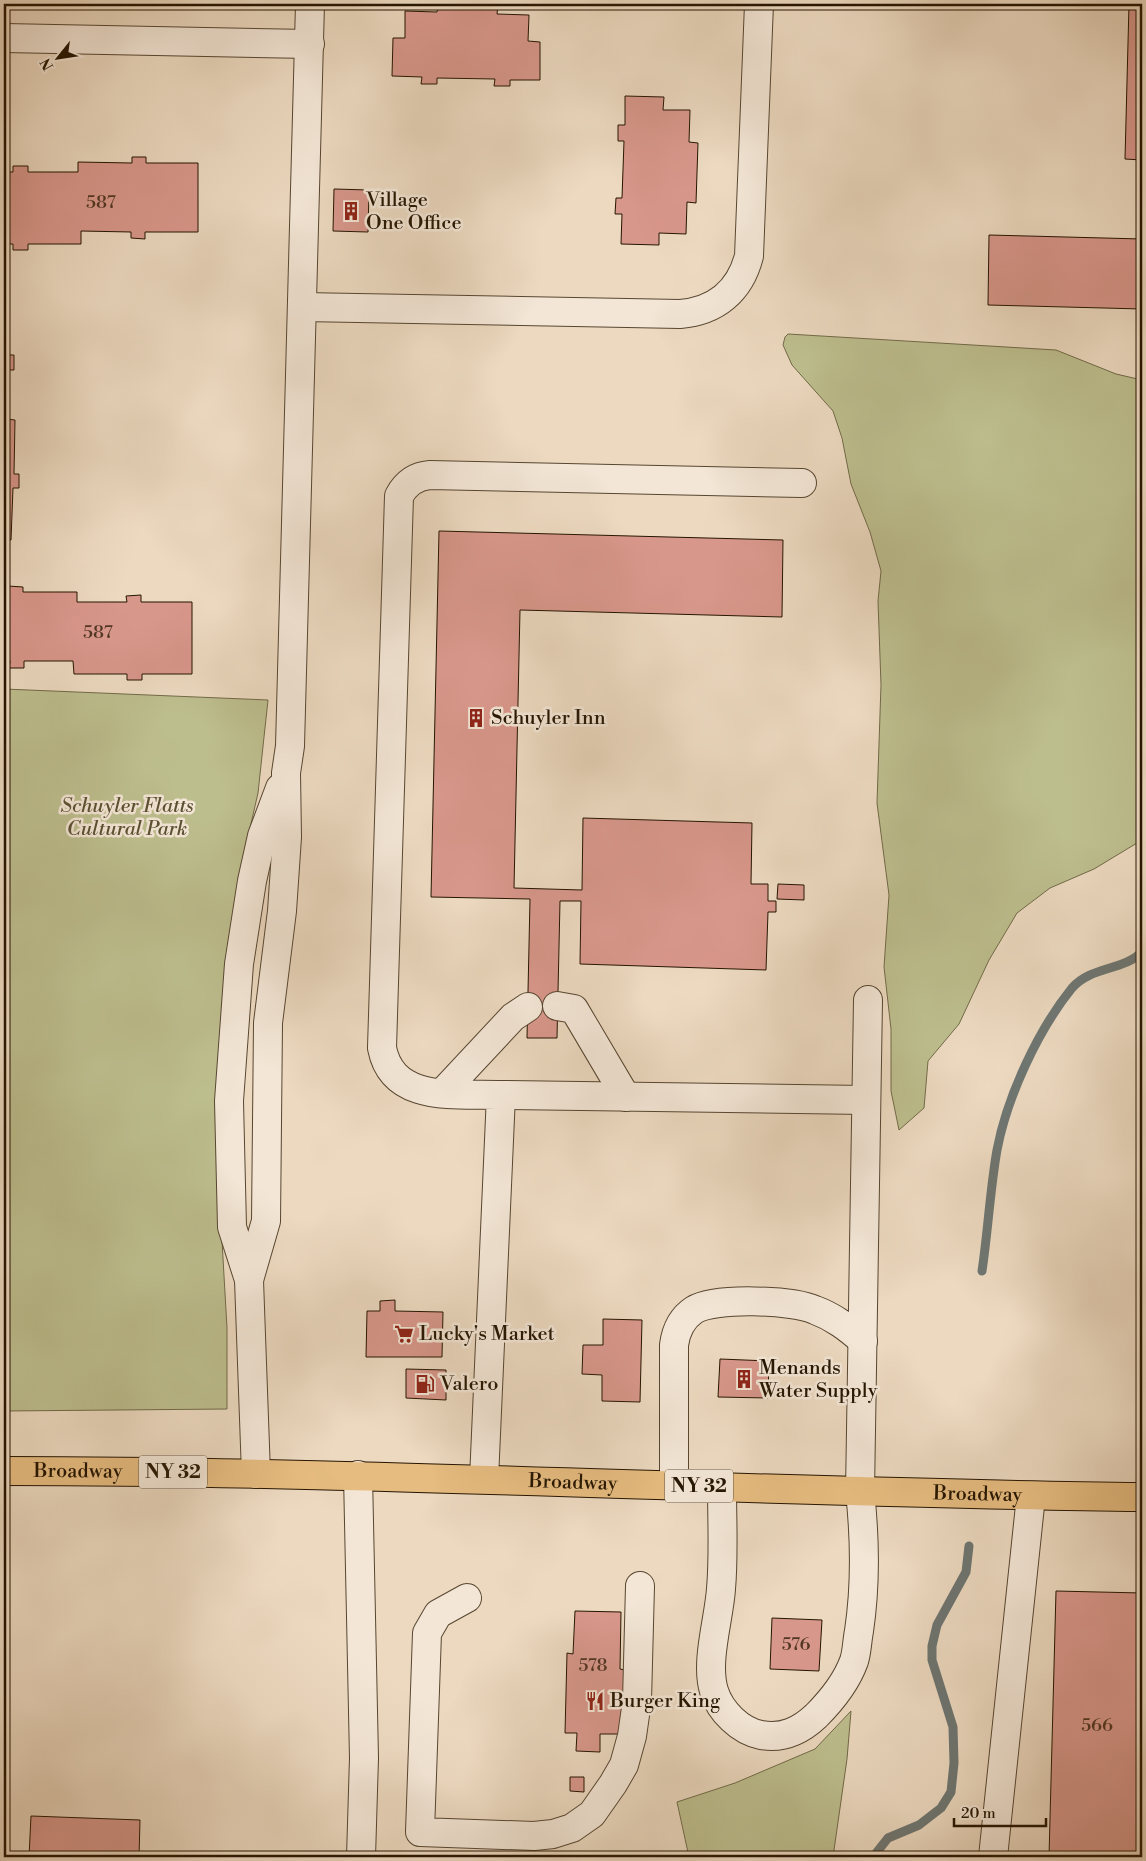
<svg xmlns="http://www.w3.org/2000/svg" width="1146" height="1861" viewBox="0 0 1146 1861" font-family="'Libre Bodoni',serif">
<rect width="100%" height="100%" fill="#ecd9c0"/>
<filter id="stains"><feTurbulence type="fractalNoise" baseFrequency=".004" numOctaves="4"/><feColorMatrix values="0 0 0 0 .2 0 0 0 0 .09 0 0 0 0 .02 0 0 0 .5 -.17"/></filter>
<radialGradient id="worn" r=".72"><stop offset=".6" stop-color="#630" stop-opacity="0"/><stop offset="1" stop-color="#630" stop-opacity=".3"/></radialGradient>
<g fill="#bdbe8e" stroke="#716a48">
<polygon points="788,334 1056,350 1116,374 1142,380 1142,840 1094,869 1050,888 1017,913 989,960 959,1024 928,1061 924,1108 899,1130 891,1091 891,1029 884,967 889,895 877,803 881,685 878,601 881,571 870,532 851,484 842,438 833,411 792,365 783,345 785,337"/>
<polygon points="4,689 268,700 258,793 242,863 218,1171 227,1328 227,1409 4,1411"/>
<polygon points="851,1711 847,1759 833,1857 689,1857 677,1802 735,1783 815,1749"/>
</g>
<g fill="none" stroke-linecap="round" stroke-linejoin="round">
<g stroke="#6e7672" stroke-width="9">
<path d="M982,1271c6,-40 8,-81 15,-121 10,-53 41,-120 75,-162 19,-22 51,-17 70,-36"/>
<polyline points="873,1857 888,1838 919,1825 941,1808 951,1792 954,1763 953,1727 932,1660 932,1646 937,1625 966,1572 969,1546"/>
</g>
</g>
<g fill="#d8978b" stroke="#251501">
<polygon points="438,4 498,5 497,14 529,15 528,41 540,42 540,80 510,80 510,86 494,86 495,79 437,78 437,84 421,84 422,77 392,76 393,38 405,38 405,11 437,12"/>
<polygon points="1129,4 1142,4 1142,160 1125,159"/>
<polygon points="625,96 664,97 663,110 690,110 689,142 698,143 696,203 687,202 686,234 659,233 659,245 621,244 622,214 615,214 616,198 622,198 624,141 618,141 618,125 625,125"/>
<polygon points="132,157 146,157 146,163 198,163 198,232 145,232 145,239 131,238 131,232 81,231 81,244 28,244 28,250 13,250 13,244 4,244 4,172 13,172 13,166 28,166 28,172 78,172 78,162 132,163"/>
<polygon points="334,189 369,190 368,232 333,231"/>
<polygon points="989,235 1142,239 1142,309 988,305"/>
<polygon points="4,304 9,304 8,355 14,355 14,370 7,370 6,419 15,420 14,474 19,474 19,488 13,488 11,540 4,540"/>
<polygon points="439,531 783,540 782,617 520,610 514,888 582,890 583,818 752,823 751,884 768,884 768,901 776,901 776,912 768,912 766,970 580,964 581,901 560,901 557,1038 527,1038 530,899 431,897"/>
<polygon points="8,586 23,587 23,592 77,592 77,602 127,602 126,596 141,595 141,602 192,602 192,674 142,674 142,680 127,680 127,674 74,674 73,661 24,661 24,668 9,668 10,661 4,661 4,592 8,592"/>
<polygon points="778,884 804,885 804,900 777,899"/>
<polygon points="395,1300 395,1311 443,1312 442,1357 366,1357 367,1311 380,1311 380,1301"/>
<polygon points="603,1319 642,1320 640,1402 602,1401 602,1375 582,1374 583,1345 603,1345"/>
<polygon points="720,1359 769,1361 768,1398 718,1397"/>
<polygon points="406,1369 446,1370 446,1400 406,1398"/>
<polygon points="1056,1591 1142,1593 1142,1857 1049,1857"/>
<polygon points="575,1611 621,1612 620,1669 625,1670 624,1734 600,1734 600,1752 576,1751 577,1733 565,1733 567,1653 573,1654"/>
<polygon points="772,1618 822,1620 819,1671 770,1669"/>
<polygon points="570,1777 584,1777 584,1792 570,1791"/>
<polygon points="31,1816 140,1820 139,1857 29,1857"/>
</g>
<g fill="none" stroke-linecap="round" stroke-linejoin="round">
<g stroke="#574631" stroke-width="30">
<g id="minor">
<polyline points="4,38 310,44"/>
<path d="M302,307l378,7c36,-3 60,-23 69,-58l10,-252"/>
<polyline points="557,1006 574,1009 626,1097"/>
<polyline points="442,1093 513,1017 528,1007"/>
<polyline points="501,1095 866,1100"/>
<polyline points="249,1280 266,1221 268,1023 282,911 287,837 286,773 290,746 310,4"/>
<polyline points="256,1474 249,1280 232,1227 229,1101 239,964 252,881 262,836 280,788"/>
<polyline points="358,1475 364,1758 361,1857"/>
<path d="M484,1479l17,-384c-44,-2 -108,9 -119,-47l17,-552c7,-13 17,-20 31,-21l372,8"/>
<path d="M674,1485v-140c2,-15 8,-27 20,-35 21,-13 98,-10 121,0 19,7 33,18 48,31"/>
<path d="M722,1487c0,34 2,68 -1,102 -2,30 -16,73 -7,102 6,20 26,40 47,44 22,4 39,-4 55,-19 16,-16 30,-33 38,-55 3,-9 3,-20 5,-30 7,-47 6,-93 1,-139l8,-492"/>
<polyline points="467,1598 438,1614 427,1633 420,1832 534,1836 553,1834 572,1828 592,1814 613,1784 624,1765 632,1736 637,1701 640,1586"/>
<polyline points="993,1857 1031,1496"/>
</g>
</g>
<g stroke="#251501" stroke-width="30">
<g id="major">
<path id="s1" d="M4,1471c379,0 759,22 1138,26"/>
</g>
</g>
<use href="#minor" stroke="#f3e6d6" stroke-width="28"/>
<use href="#major" stroke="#e6bc80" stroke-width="28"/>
</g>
<defs>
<g id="building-bare" transform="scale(1.5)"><path d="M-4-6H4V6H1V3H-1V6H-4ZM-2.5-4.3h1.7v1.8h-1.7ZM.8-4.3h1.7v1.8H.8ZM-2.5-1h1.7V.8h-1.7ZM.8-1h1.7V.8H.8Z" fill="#8f2418" stroke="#f3e6d6" stroke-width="2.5" paint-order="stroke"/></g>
<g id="supermarket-bare" transform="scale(1.5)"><path d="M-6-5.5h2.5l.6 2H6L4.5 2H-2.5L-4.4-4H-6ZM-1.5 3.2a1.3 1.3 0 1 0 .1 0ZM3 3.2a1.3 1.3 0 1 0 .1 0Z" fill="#8f2418" stroke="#f3e6d6" stroke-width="2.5" paint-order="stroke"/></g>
<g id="fuel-bare" transform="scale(1.5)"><path d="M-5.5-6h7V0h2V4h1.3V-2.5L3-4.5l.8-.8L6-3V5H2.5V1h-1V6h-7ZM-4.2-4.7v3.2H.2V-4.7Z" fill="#8f2418" stroke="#f3e6d6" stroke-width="2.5" paint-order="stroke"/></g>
<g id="restaurant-bare" transform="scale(1.5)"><path d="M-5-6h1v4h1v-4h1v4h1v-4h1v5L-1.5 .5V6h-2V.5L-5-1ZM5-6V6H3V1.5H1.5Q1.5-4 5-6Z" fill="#8f2418" stroke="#f3e6d6" stroke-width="2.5" paint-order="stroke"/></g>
</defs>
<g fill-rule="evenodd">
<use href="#building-bare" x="351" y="211"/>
<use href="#building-bare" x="476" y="718"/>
<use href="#supermarket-bare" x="404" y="1334"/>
<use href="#building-bare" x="744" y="1379"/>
<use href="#fuel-bare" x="425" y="1384"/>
<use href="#restaurant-bare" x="595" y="1701"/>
</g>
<g text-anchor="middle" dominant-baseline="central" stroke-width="5" stroke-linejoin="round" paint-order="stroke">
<g font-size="18" fill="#523624">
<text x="101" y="202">587</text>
<text x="98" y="632">587</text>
<text x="796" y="1644">576</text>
<text x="593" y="1665">578</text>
<text x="1097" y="1725">566</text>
</g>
<g fill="#f3e6d6" stroke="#635441" stroke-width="1">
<rect x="139" y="1455.5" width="68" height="33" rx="4"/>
<rect x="665" y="1469.5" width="68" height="33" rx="4"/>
</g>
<g font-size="19" font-weight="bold" fill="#251501">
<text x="173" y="1472">NY 32</text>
<text x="699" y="1486">NY 32</text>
</g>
<g font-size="20" fill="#251501" stroke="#f3e6d6" text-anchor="start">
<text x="366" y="200">Village<tspan x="366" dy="23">One Office</tspan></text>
<text x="491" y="718">Schuyler Inn</text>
<text x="419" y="1334">Lucky's Market</text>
<text x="759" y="1368">Menands<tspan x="759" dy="23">Water Supply</tspan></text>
<text x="440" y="1384">Valero</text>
<text x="610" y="1701">Burger King</text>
</g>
<g font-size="20" font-style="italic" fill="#5a5032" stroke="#f3e6d6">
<text x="127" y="806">Schuyler Flatts<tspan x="127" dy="23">Cultural Park</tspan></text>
</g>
<g font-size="20" fill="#251501" stroke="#f3e6d6">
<text stroke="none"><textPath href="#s1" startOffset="74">Broadway</textPath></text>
<text stroke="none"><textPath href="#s1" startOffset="569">Broadway</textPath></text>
<text stroke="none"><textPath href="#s1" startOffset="974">Broadway</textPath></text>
</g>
</g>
<rect width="1146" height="1861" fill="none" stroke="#ecd9c0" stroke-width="20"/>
<rect x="5" y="5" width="1136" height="1851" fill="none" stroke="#251501" stroke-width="2.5"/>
<rect x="10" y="10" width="1126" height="1841" fill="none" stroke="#251501"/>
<g transform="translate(58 58) rotate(240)" stroke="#f3e6d6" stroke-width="4" paint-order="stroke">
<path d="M0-4L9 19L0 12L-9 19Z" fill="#251501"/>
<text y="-8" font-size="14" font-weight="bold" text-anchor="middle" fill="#251501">N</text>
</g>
<path d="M954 1818v8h92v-8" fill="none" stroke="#251501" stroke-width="2.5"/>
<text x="961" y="1818" font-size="15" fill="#251501" stroke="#f3e6d6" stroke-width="4" paint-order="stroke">20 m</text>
<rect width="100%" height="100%" filter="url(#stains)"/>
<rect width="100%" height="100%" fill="url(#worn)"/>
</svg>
